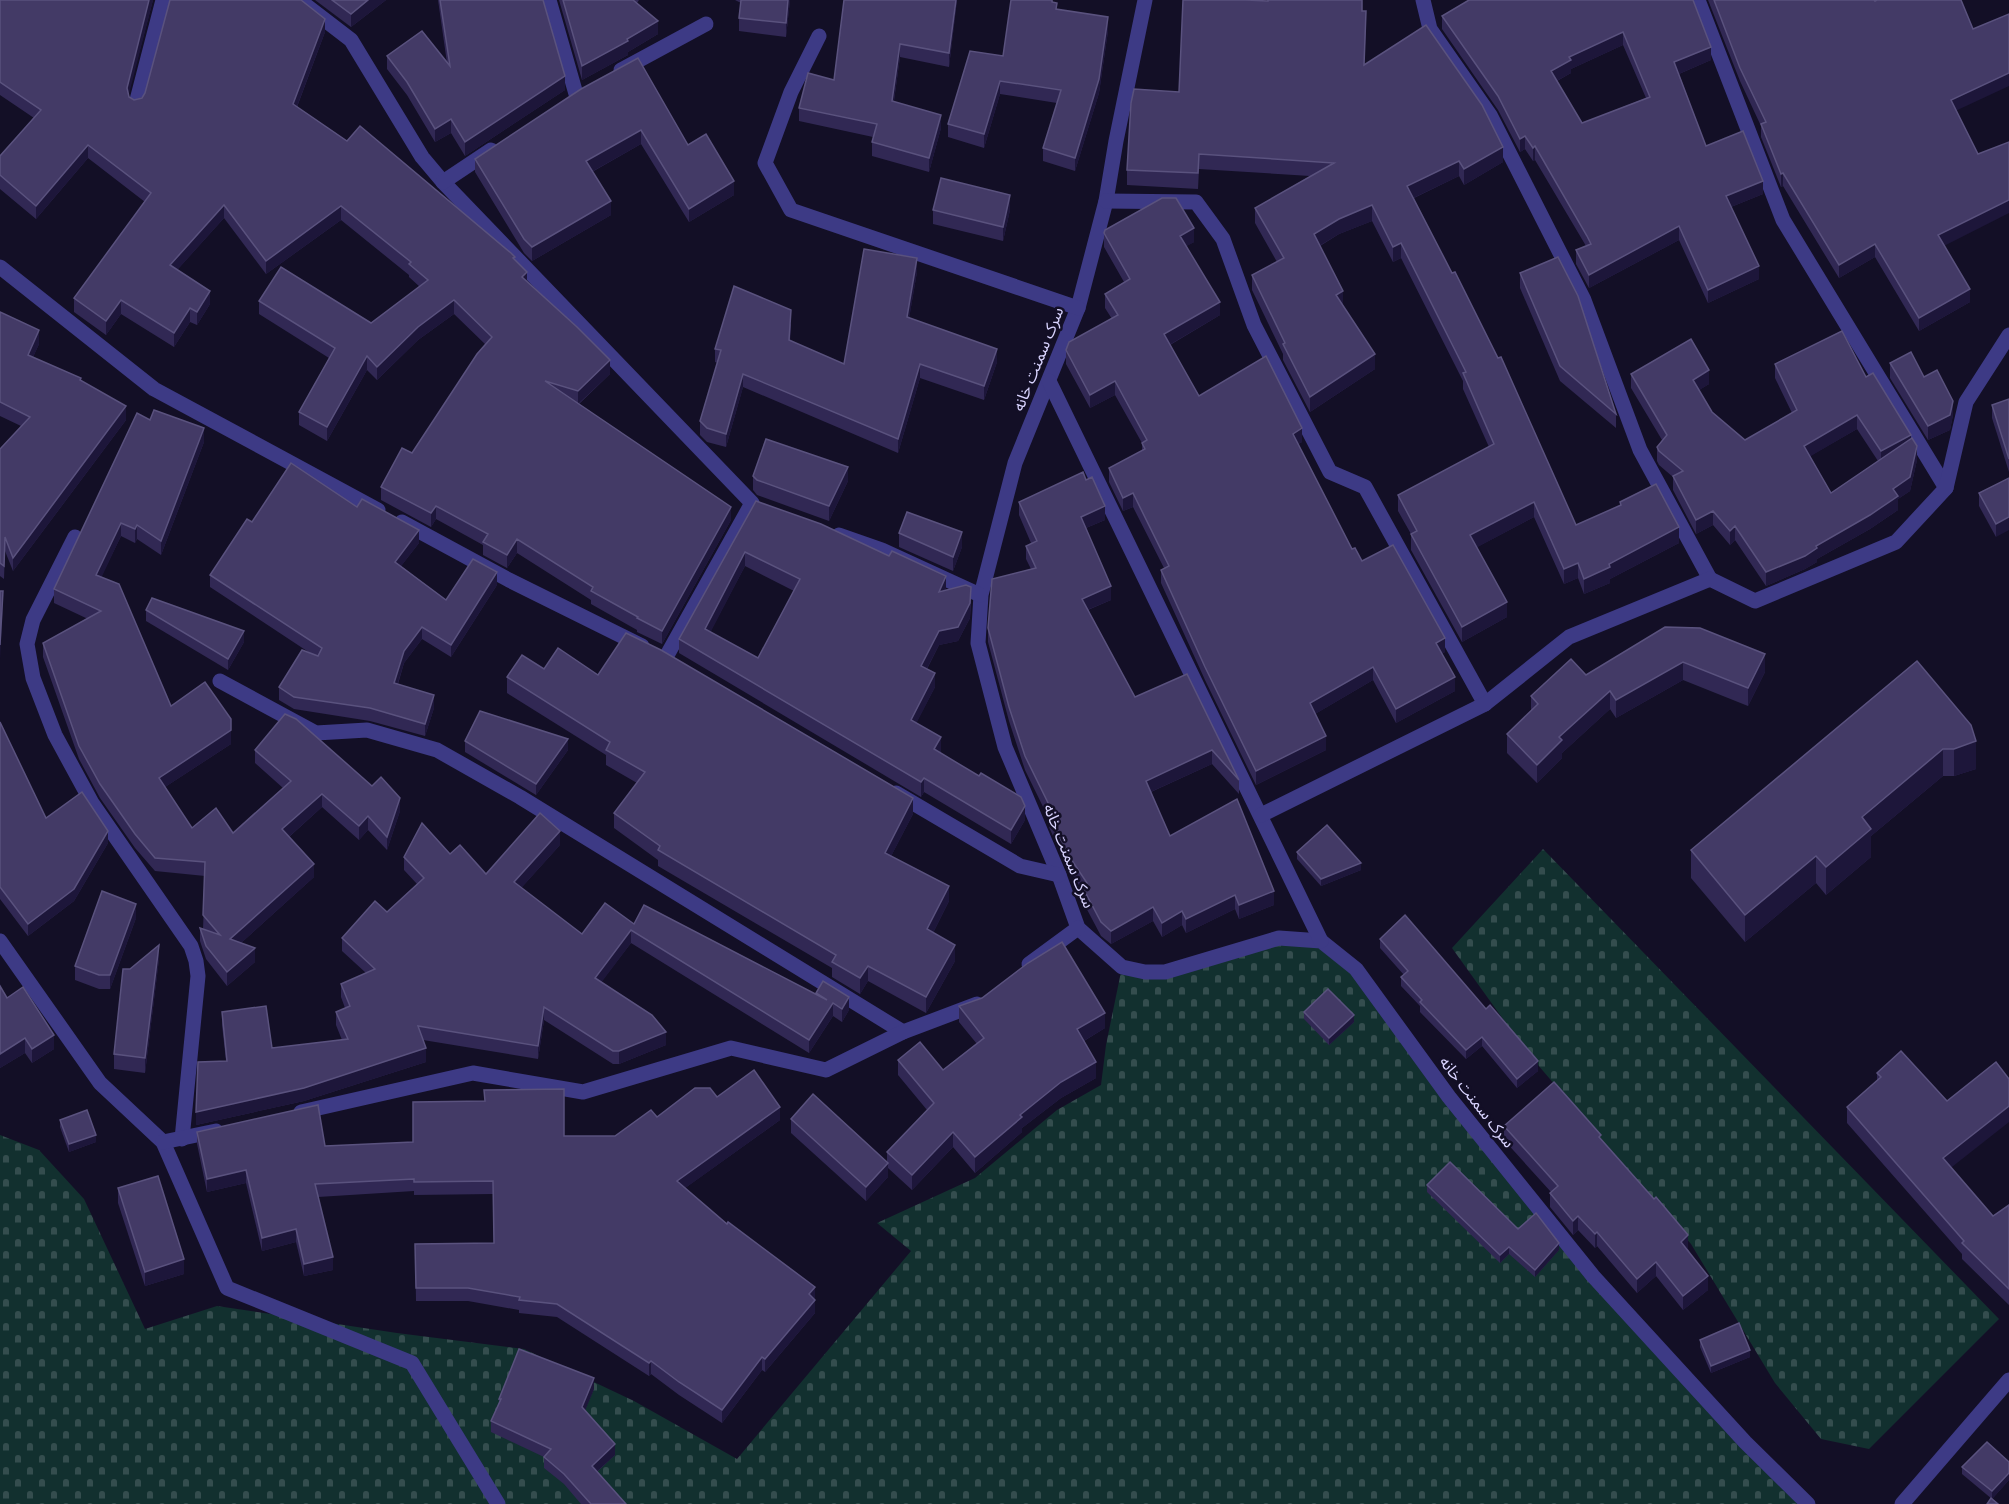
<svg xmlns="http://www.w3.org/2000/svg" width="2009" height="1504" viewBox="0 0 2009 1504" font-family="'Roboto Condensed','Noto Sans Arabic',sans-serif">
<defs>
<pattern id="cemetery-stones" width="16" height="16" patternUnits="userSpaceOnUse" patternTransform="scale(1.5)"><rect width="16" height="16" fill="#12302f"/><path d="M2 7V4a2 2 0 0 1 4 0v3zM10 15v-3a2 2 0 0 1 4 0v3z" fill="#344d4e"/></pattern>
</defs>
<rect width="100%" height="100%" fill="#130f26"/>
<g fill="url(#cemetery-stones)">
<polygon points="1543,849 1999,1319 1869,1449 1821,1439 1775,1383 1691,1244 1526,1051 1452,948"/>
<polygon points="1279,938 1321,941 1356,969 1593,1276 1808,1504 0,1504 0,1135 39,1150 84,1199 145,1329 217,1306 397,1333 524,1349 634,1401 737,1459 911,1251 877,1223 975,1178 1057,1110 1101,1085 1106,1045 1122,967 1145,972"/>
</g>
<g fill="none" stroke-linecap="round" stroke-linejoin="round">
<g stroke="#3d3a85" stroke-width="15">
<polyline points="299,0 351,40 422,157 443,182 752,503 666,657"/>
<polyline points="549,0 576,94"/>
<polyline points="1145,0 1116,141 1106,201 1078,308 1015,463 981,595 978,643 1005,747 1059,875 1078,928 1122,967 1145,972 1165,972 1279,938 1321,941 1356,969 1449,1097 1593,1276 1745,1442 1808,1504"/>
<polyline points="1423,0 1430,29 1490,115 1584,300 1640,450 1710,579"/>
<polyline points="1698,0 1783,220 1946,488"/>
<polyline points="819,36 791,92 765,163 791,210 1078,308"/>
<polyline points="621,70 706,24"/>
<polyline points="136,104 163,0"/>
<polyline points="443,182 491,150"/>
<polyline points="1106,201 1196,202 1223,239 1254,325 1330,472 1365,487 1485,704"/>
<polyline points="0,267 154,389 378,510"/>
<polyline points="1049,381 1321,941"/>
<polyline points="402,522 509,580 642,646"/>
<polyline points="839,535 882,550 980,595"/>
<polyline points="75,537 33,620 27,644 33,678 55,735 92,803 191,946 196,961 198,976 182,1139"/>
<polyline points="220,681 316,733 367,730 437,750 520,797 903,1032"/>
<polyline points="896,793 1020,866 1059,875"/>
<polyline points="1261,815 1485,704 1569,637 1710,579 1755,601 1896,542 1946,488 1966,402 2009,335"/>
<polyline points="0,941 100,1083 163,1142 227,1288 412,1363 498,1504"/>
<polyline points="1029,964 1078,928"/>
<polyline points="301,1112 473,1073 583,1092 731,1048 826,1070 903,1032 977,1004"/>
<polyline points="163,1142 216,1131"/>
<polyline points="1902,1504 2009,1380"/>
</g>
</g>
<g fill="#312854" fill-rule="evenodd">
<polygon points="0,0 153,0 128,95 129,97 134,100 325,32 297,107 515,260 527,282 610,374 579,404 731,520 662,644 637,632 637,630 591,604 591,600 517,553 507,568 483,555 483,545 436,519 431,527 381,500 381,487 412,453 486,345 454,314 418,340 377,380 367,370 327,441 299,425 299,412 329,358 259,314 259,301 371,323 420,287 409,277 409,275 341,220 266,274 224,218 177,270 210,304 197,325 190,322 174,347 121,314 106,335 74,312 74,298 145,202 88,158 36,219 0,189 0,156 34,118 0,95"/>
<polygon points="315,0 386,0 351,27"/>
<polygon points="438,0 543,0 565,90 465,156 451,133 435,142 407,95 387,69 387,56 447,63"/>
<polygon points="559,0 639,0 637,3 658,34 628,52 628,55 582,80"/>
<polygon points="735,0 790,0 786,37 739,31 739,18 741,3"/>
<polygon points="840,0 957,0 949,67 900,57 894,101 941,128 929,172 872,156 872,142 873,137 799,121 799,108 834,80 844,0"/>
<polygon points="1053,0 1053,2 1057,9 1108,31 1099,93 1075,171 1043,161 1043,148 1057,103 1000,94 984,148 948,137 948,124 1003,56"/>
<path d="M1693,0l18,60 -32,14 27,72 57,48 -32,13 28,72 -51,24 -29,-63 -90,48 -13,-24v-14l10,-4 -51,-86 -2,1 -8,-12 -5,3 -22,-42 -56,-81v-13zM1623,45l23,53 -64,25 -25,-42 14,-8v-4z"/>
<polygon points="1708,0 1874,0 1956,111 1944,246 1970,302 1919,331 1875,257 1839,278 1783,186 1781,187 1761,137 1761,126 1740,81"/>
<polygon points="1363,11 1366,27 1364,65 1503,162 1464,185 1459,176 1414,198 1576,525 1620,506 1620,502 1679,543 1610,579 1610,583 1584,594 1578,578 1564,584 1534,517 1477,547 1507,617 1462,642 1411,550 1411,534 1398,511 1398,495 1489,447 1463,389 1463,381 1401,258 1393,262 1372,221 1339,234 1320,246 1343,306 1375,369 1310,412 1283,360 1283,354 1252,290 1252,275 1277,262 1255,223 1255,208 1310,176 1199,169 1198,189 1127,185 1127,170 1179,92"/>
<polygon points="581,89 688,145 734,195 689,222 641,144 592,172 611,215 532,261 524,253 475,172 475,159"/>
<polygon points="933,210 1010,210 1003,241 933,224"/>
<polygon points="1104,233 1194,242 1186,246 1220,315 1170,345 1199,396 1302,442 1298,444 1352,549 1445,652 1441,654 1455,691 1396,723 1373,680 1315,714 1326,750 1256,785 1205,680 1161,583 1161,570 1164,568 1133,507 1123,511 1109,482 1109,468 1142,451 1142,443 1115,395 1090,408 1066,364 1066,350 1112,319 1105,308 1105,294 1124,282 1104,247"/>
<polygon points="917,272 909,318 997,362 984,400 920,378 898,453 743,387 726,447 707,442 700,435 700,421 718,363 715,362 715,349 791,324 790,341 844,364"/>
<polygon points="1520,273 1616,414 1616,428 1560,381 1520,288"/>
<polygon points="0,312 39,344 33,357 81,381 126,420 13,571 5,551 4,579 0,576 0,449 21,426 0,416"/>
<polygon points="1890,363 1924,377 1953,415 1950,430 1928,440 1890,378"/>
<path d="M1775,364l91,13 45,61 6,22 -7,31 -12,8v11l-28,19 -53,30v3l-12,7 -39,17 -31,-46 -5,5 -17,-20 -17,9 -23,-44v-13l-14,-12 -2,-4v-14l5,-7 -31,-52v-14l78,10 -10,6 13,22 33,28 47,-27 -17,-35zM1857,429l21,32 -47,32 -21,-37z"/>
<polygon points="2009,399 2009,472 1992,418 1992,405"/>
<polygon points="150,420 204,442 161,555 137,539 135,543 121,536 101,577 171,706 231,744 165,787 192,828 233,833 283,788 255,763 255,750 400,811 387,850 368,830 359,840 322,807 289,837 314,877 241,943 255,962 227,986 206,959 200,941 200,928 203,929 205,876 155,871 135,848 100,798 79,759 43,657 43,643 88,619 54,603 54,589"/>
<polygon points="753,476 848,481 829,521 757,495 753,490"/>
<polygon points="2009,478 1996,537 1979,506 1979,493"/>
<path d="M756,501l215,100 -1,17 -12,23 -19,4 -12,24 8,18 -19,36 25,28 -1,2 85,67 -14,24 -87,-52 -3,5 -242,-144v-14zM745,566l49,25 -36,67 -48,-26z"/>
<polygon points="1019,502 1105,520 1086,528 1111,600 1088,610 1135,697 1187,674 1239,780 1239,794 1212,764 1151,792 1170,836 1274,905 1239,919 1235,909 1186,933 1182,925 1162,937 1153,921 1111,944 1101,936 1082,900 1082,890 1065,863 1049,827 1049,819 1025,770 1009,721 988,642 988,628 1031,569 1026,559 1026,546 1031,543 1019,515"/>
<polygon points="357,507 419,543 401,566 446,600 497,585 451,657 422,639 404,663 398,684 434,708 425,736 370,721 294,709 279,700 279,687 310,653 210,587 210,575 252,522"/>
<polygon points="899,533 962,547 953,571 899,547"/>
<polygon points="146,610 244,642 228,670 146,621"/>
<polygon points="1665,627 1765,672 1748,706 1683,680 1616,718 1610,709 1562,753 1562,758 1537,783 1507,753 1507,734 1531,711 1531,696 1586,675"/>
<polygon points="1917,661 1976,769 1954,776 1943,776 1871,836 1871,857 1826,895 1816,883 1745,942 1691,878 1691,850"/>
<polygon points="544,669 598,675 913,814 891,856 949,901 933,933 955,961 926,1013 868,981 860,994 832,977 832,968 658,866 658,860 614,828 614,813 637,783 606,765 606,755 507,693 507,677"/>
<polygon points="0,722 46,818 108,843 74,901 28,936 0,899"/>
<polygon points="465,741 568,750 536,795 465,752"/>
<polygon points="560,845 521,888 582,934 634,924 816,994 816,993 849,1010 842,1022 833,1016 809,1053 631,943 601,982 666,1045 619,1064 613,1064 544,1020 538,1059 423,1040 426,1062 304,1101 196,1125 226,1061 222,1025 222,1012 272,1048 342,1040 336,1025 336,1012 345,1008 341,997 341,984 366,973 342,951 342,938 387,912 417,884 404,870 404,857 450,854 486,874"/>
<polygon points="1297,852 1361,870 1321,886 1297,859"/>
<polygon points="136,918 110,989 99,989 75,980 75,966"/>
<polygon points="1380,939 1538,1071 1517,1088 1482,1046 1466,1059 1420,1012 1420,1006 1401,986 1401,977 1404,975 1380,948"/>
<polygon points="159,959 145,1073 114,1069 114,1054 130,969"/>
<polygon points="0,986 7,998 54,1049 32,1063 25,1053 0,1068"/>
<polygon points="959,1006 1105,1028 1084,1041 1096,1078 1061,1098 1022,1128 1022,1132 975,1173 953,1147 912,1190 888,1168 888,1177 866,1201 791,1133 791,1119 887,1162 887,1152 927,1110 898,1075 898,1060 943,1070 977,1044 959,1022"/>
<polygon points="1304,1012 1354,1022 1329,1045 1304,1019"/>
<polygon points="1901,1051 1951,1168 1993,1216 2009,1205 2009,1305 1962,1259 1962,1254 1847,1123 1847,1107 1877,1081 1877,1073"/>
<polygon points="717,1097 780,1120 685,1188 727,1224 815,1287 815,1313 765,1372 762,1370 722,1423 679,1395 651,1374 649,1376 557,1317 519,1313 519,1310 468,1301 416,1301 415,1244 494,1243 493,1194 414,1195 414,1191 318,1197 333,1270 304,1276 296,1242 262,1251 246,1183 207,1192 197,1144 197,1132 325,1146 564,1136 615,1136 657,1117"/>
<polygon points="60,1120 96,1142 69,1152 60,1127"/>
<polygon points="1504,1126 1601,1140 1688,1249 1708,1290 1683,1310 1656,1276 1637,1293 1597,1246 1595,1248 1578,1230 1573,1235 1550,1207 1550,1193 1551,1192 1504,1140"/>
<polygon points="1427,1185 1518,1229 1559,1250 1535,1277 1509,1254 1500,1263 1427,1192"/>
<polygon points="118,1188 184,1274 145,1286 118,1203"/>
<polygon points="1700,1340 1750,1357 1711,1373 1700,1347"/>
<polygon points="594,1389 585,1410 615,1455 597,1472 626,1504 581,1504 564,1484 544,1468 544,1457 491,1432 491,1421 499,1404 499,1399"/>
<polygon points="1962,1467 2009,1480 1992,1499 1962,1474"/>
</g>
<g fill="#1d163a">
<polygon points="149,0 153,0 127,102 127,88"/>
<polygon points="368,0 386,0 351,27 351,14"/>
<polygon points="788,0 790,0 786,37 786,23"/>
<polygon points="956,0 957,0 949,67 949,53"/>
<polygon points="1108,17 1108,31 1099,93 1075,171 1075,158"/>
<polygon points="325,19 325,32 293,117 293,104"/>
<polygon points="658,21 658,34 628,52 628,55 582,80 582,66"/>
<polygon points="1623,32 1623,45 1571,69 1571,73 1551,84 1551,71 1569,57"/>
<polygon points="900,44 900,57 892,114 892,101"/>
<polygon points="1711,47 1711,60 1674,76 1674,62"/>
<polygon points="2009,73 2009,86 1951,113 1951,100"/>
<polygon points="565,76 565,90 465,156 465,142"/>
<polygon points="1000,81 1000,94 984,148 984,134"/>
<polygon points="941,115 941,128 929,172 929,158"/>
<polygon points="451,119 451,133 435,142 435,129"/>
<polygon points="641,130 641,144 586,175 586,161"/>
<polygon points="1525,136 1525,149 1520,152 1520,139"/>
<polygon points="88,145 88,158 36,219 36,206"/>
<polygon points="1535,146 1535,160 1533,161 1533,148"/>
<polygon points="1503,147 1503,162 1464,185 1464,169"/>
<polygon points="1459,161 1459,176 1407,201 1407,186"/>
<polygon points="1783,173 1783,186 1781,187 1781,174"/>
<polygon points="734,181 734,195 689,222 689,209"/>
<polygon points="1763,181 1763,194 1726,209 1726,196"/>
<polygon points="1010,195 1010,210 1003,241 1003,227"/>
<polygon points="2009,200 2009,213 1938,249 1938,235"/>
<polygon points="611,201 611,215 532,261 532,247"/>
<polygon points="224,205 224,218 170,278 170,265"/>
<polygon points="1372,205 1372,221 1339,234 1314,249 1314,234 1339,219"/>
<polygon points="341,206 341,220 266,274 266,261"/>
<polygon points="1679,226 1679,240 1589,288 1589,275"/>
<polygon points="1194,228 1194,242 1180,250 1180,236"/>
<polygon points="1401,243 1401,258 1393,262 1393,247"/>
<polygon points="1875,244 1875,257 1839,278 1839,265"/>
<polygon points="917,258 917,272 907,331 907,317"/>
<polygon points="1759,266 1759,279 1708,303 1708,290"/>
<polygon points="527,272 527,286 522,277"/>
<polygon points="1970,289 1970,302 1919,331 1919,318"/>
<polygon points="210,291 210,304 197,325 197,312"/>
<polygon points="1343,291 1343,307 1336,295"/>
<polygon points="121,300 121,314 106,335 106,321"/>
<polygon points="454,300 454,314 418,340 377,380 377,367 418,327"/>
<polygon points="1220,302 1220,315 1164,348 1164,334"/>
<polygon points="190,308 190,322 174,347 174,333"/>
<polygon points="39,330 39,344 28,368 28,355"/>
<polygon points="997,349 997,362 984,400 984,386"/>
<polygon points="1375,354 1375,369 1310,412 1310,397"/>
<polygon points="367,356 367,370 327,441 327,427"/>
<polygon points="610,360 610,374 578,404 578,391"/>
<polygon points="920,364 920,378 898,453 898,439"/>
<polygon points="1709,370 1709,384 1693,394 1693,380"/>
<polygon points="743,374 743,387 726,447 726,434"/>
<polygon points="1115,381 1115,395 1090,408 1090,395"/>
<polygon points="1953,401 1953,415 1950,430 1928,440 1928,426"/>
<polygon points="126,406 126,420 13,571 13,558"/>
<polygon points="1857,415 1857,429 1804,460 1804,446"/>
<polygon points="204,428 204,442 161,555 161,541"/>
<polygon points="1302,428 1302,442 1293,447 1293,434"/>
<polygon points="1911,435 1911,449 1881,465 1881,451"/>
<polygon points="1917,446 1917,460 1910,491 1898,499 1898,510 1870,529 1817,559 1817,562 1805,569 1766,586 1766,572 1816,546 1893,489"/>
<polygon points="848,467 848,481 829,521 829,506"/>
<polygon points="1133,493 1133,507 1123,511 1123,498"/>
<polygon points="1534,502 1534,517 1470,551 1470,535"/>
<polygon points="436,506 436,519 431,527 431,513"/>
<polygon points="1105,506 1105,520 1081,530 1081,517"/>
<polygon points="731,507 731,520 662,644 662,631"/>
<polygon points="1713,511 1713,525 1696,534 1696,520"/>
<polygon points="2009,517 2009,530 1996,537 1996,524"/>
<polygon points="121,523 121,536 96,589 96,575"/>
<polygon points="137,525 137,539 135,543 135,529"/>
<polygon points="1735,526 1735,540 1730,545 1730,531"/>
<polygon points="1679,527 1679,543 1610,579 1610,583 1584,594 1584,579 1609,564"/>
<polygon points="419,530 419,543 395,574 395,562"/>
<polygon points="962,532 962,547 953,571 953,557"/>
<polygon points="517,539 517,553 507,568 507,555"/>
<polygon points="745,552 745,566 705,643 705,629"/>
<polygon points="1578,563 1578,578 1564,584 1564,569"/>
<polygon points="497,572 497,585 451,657 451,645"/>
<polygon points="946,576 946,590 939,592"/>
<polygon points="1111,586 1111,600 1082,612 1082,599"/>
<polygon points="971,587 970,618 958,641 939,645 921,680 921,666 939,631"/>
<polygon points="3,591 3,606 0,659 0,645"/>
<polygon points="1507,602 1507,617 1462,642 1462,627"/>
<polygon points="422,627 422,639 404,663 394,695 394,683 404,651"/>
<polygon points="244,631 244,642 228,670 228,659"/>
<polygon points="1445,638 1445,652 1436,657 1436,643"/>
<polygon points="1765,654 1765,672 1748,706 1748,688"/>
<polygon points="1683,662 1683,680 1616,718 1616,700"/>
<polygon points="1373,667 1373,680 1310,717 1310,703"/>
<polygon points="935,673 935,687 911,734 911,720"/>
<polygon points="1455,677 1455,691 1396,723 1396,709"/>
<polygon points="1610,691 1610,709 1562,753 1562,758 1537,783 1537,765 1559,737"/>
<polygon points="434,695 434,708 425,736 425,724"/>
<polygon points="231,730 231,744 159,791 159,778"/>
<polygon points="1326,736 1326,750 1256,785 1256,771"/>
<polygon points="941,737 941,751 934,763 934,749"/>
<polygon points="568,739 568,750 536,795 536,784"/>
<polygon points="1976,741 1976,769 1954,776 1954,749"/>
<polygon points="1943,749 1943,776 1871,836 1871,857 1826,895 1826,867 1862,817"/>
<polygon points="1212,750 1212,764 1146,794 1146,781"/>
<polygon points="924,778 924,792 921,797 921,782"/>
<polygon points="322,794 322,807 282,843 282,829"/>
<polygon points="400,798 400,811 387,850 387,837"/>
<polygon points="913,798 913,814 885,868 885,853"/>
<polygon points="1025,806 1025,820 1011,844 1011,830"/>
<polygon points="368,816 368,830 359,840 359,826"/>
<polygon points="108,831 108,843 74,901 28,936 28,924"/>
<polygon points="560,831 560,845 514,896 514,882"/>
<polygon points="1816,856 1816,883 1745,942 1745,915"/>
<polygon points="1361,863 1361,870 1321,886 1321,879"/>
<polygon points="314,864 314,877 230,953 230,939"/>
<polygon points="949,886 949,901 927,945 927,929"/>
<polygon points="1274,891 1274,905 1239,919 1239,905"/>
<polygon points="1235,895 1235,909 1186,933 1186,919"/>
<polygon points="136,904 136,918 110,989 110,975"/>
<polygon points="1153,907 1153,921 1111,944 1111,931"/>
<polygon points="1182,911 1182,925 1162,937 1162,923"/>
<polygon points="631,930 631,943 595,991 595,978"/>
<polygon points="159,945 159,959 145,1073 145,1058"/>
<polygon points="955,945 955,961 926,1013 926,997"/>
<polygon points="255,948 255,962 227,986 227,972"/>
<polygon points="868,966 868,981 860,994 860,978"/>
<polygon points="849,997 849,1010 842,1022 842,1009"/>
<polygon points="833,1003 833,1016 809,1053 809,1040"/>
<polygon points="544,1007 544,1020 538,1059 538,1046"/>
<polygon points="1105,1013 1105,1028 1077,1045 1077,1029"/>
<polygon points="1354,1015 1354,1022 1329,1045 1329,1038"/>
<polygon points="666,1032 666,1045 619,1064 619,1051"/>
<polygon points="54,1035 54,1049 32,1063 32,1049"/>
<polygon points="1482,1037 1482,1046 1466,1059 1466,1050"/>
<polygon points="25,1038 25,1053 0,1068 0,1054"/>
<polygon points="426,1048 426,1062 304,1101 196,1125 196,1112"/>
<polygon points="1538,1061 1538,1071 1517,1088 1517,1079"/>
<polygon points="1096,1062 1096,1078 1061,1098 1022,1128 1022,1132 975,1173 975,1157 1020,1115 1061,1082"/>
<polygon points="2009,1106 2009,1122 1943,1174 1943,1158"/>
<polygon points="780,1107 780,1120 677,1194 677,1181"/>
<polygon points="953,1132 953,1147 912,1190 912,1175"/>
<polygon points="96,1135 96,1142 69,1152 69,1144"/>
<polygon points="888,1163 888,1177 866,1201 866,1187"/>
<polygon points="246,1170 246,1183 207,1192 207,1179"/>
<polygon points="1578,1216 1578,1230 1573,1235 1573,1221"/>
<polygon points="296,1229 296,1242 262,1251 262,1238"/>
<polygon points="1597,1232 1597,1246 1595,1248 1595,1234"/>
<polygon points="1688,1235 1688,1249 1681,1255 1681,1242"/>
<polygon points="1559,1243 1559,1250 1535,1277 1535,1270"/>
<polygon points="1509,1247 1509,1254 1500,1263 1500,1255"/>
<polygon points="333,1257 333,1270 304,1276 304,1264"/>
<polygon points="184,1259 184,1274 145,1286 145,1272"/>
<polygon points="1656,1262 1656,1276 1637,1293 1637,1279"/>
<polygon points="1708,1276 1708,1290 1683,1310 1683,1296"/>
<polygon points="815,1287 815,1313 765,1372 765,1359 809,1294"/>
<polygon points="1750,1350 1750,1357 1711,1373 1711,1366"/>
<polygon points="762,1357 762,1370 722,1423 722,1410"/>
<polygon points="651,1361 651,1374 649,1376 649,1363"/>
<polygon points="594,1378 594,1389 582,1418 582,1407"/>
<polygon points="615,1444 615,1455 592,1476 592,1466"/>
<polygon points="2009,1473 2009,1480 1992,1499 1992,1491"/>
</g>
<g fill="#433a66" stroke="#5a527e" stroke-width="1.5" fill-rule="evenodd">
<polygon points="0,0 149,0 127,88 129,97 134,100 142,98 145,93 170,0 301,0 325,19 293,104 347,141 360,126 511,253 515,257 513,258 527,272 522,277 577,327 610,360 578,391 545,381 731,507 662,631 637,618 638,617 591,591 593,587 517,539 507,555 483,542 488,534 436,506 431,513 381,487 402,448 412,453 477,354 492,337 454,300 418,327 377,367 367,356 327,427 299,412 335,348 259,301 281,267 371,323 428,280 409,264 411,262 341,206 266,261 224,205 170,265 210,291 197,312 190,308 174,333 121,300 106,321 74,298 151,193 88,145 36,206 0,175 0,156 41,110 0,82"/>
<polygon points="332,0 368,0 351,14"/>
<polygon points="440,0 543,0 565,76 465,142 451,119 435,129 407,82 387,56 422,31 450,66"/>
<polygon points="563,0 633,0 658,21 627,39 628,41 582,66"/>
<polygon points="741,0 788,0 786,23 739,18"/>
<polygon points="844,0 956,0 949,53 900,44 892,101 941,115 929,158 872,142 877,124 799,108 808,73 834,80"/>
<polygon points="1011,0 1052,0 1052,2 1057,3 1056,9 1108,17 1099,79 1075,158 1043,148 1061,90 1000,81 984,134 948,124 970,51 1003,56"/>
<polygon points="1183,0 1246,0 1268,1 1268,0 1362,0 1362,11 1366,11 1364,65 1426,25 1482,105 1503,147 1464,169 1459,161 1407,186 1452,273 1455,272 1498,358 1501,357 1576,525 1621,505 1620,502 1656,484 1679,527 1609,564 1610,567 1584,579 1578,563 1564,569 1534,502 1470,535 1507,602 1462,627 1411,534 1417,531 1398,495 1494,444 1463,373 1466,372 1401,243 1393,247 1372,205 1339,219 1314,234 1343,291 1336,295 1375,354 1310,397 1283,344 1285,343 1252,275 1284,258 1255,208 1334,163 1199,154 1198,173 1127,170 1131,103 1134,89 1179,92"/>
<path d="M1469,0h224l18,47 -37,15 32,84 37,-15 20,50 -37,15 33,70 -51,24 -29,-64 -90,49 -13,-25 15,-6 -4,-8 -52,-90 -2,2 -8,-12 -5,3 -22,-43 -56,-80zM1623,32l27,65 -68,26 -31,-52 20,-11 -2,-3z"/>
<polygon points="1714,0 1874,0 1875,1 1877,0 1961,0 1973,29 2009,14 2009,73 1951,100 1978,154 2009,142 2009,200 1938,235 1970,289 1919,318 1875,244 1839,265 1783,173 1781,174 1761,124 1766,122 1740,68"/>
<polygon points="638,58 688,145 706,134 734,181 689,209 641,130 586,161 611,201 532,247 524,239 475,159 581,89"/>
<polygon points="941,178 1010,195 1003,227 933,210"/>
<polygon points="1162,198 1176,198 1194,228 1180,236 1220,302 1164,334 1199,396 1266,356 1302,428 1293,434 1352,549 1355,548 1362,561 1393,545 1445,638 1436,643 1455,677 1396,709 1373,667 1310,703 1326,736 1256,771 1205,667 1161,570 1169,566 1133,493 1123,498 1109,468 1145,449 1142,443 1147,440 1115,381 1090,395 1066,350 1069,342 1118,315 1105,294 1130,279 1104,233 1105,230"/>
<polygon points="864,249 917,258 907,317 997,349 984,386 920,364 898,439 743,374 726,434 707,428 700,421 721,350 715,349 734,286 791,310 789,340 844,364"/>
<polygon points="1558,257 1578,296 1616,414 1560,366 1520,273"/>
<polygon points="0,312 39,330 28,355 81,378 80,380 126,406 13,558 5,537 4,566 0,563 0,449 30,417 0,402"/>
<polygon points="1842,331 1866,377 1873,373 1911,435 1881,451 1857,415 1804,446 1831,493 1912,438 1917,446 1910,477 1893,489 1898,496 1870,515 1816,546 1817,548 1805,556 1766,572 1735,526 1730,531 1713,511 1696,520 1673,476 1683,471 1659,451 1657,447 1667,435 1631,374 1691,339 1709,370 1693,380 1712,412 1745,440 1797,410 1775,364"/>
<polygon points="1911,352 1924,377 1937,370 1953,401 1950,415 1928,426 1890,363"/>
<polygon points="2009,399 2009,459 1992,405"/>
<polygon points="154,410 204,428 161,541 137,525 135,529 121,523 96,575 119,584 171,706 205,682 231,719 231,730 159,778 192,828 216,808 233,833 291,781 255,750 285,714 296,719 372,786 381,777 400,798 387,837 368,816 359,826 322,794 282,829 314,864 230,939 255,948 227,972 206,946 200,928 220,935 203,915 205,862 155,858 135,834 100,784 79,746 43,643 101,611 54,589 137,413 150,420"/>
<polygon points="766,439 848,467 829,506 757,480 753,476"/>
<polygon points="291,463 357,507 362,499 419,530 395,562 446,600 473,559 497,572 451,645 422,627 404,651 394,683 434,695 425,724 370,708 294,697 279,687 302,650 318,656 322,648 210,575 247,519 252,522"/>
<polygon points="1083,472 1086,480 1092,477 1105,506 1081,517 1111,586 1082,599 1135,697 1187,674 1239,780 1212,750 1146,781 1170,836 1237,799 1274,891 1239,905 1235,895 1186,919 1182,911 1162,923 1153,907 1111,931 1101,922 1082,886 1087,883 1065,850 1049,814 1055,817 1025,756 1009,707 988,628 992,579 1036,568 1026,546 1037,541 1019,502"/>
<polygon points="2009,478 2009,517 1996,524 1979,493"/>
<path d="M756,501l65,23 68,32 3,-5 54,25 -7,16 27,-7 5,2 -1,16 -12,24 -19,4 -18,35 14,7 -24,47 30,17 -7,12 45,27 2,-3 40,24 4,9 -14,24 -87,-52 -3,4 -242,-143zM745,552l55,27 -42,79 -53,-29z"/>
<polygon points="907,512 962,532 953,557 899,533"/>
<polygon points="0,591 3,591 0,645"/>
<polygon points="152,598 244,631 228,659 146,610"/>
<polygon points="1665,627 1700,628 1765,654 1748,688 1683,662 1616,700 1610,691 1559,737 1562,740 1537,765 1507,734 1538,704 1531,696 1571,659 1586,675"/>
<polygon points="626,633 661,650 913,798 885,853 949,886 927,929 955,945 926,997 868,966 860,978 832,962 836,955 658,850 660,846 614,813 645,772 606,750 610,742 507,677 522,655 544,669 558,648 598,675"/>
<polygon points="1917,661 1971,725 1976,741 1954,749 1943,749 1862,817 1871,829 1826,867 1816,856 1745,915 1691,850"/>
<polygon points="480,711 568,739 536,784 465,741"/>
<polygon points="0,722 46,818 82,792 108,831 74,889 28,924 0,887"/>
<polygon points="540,813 560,831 514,882 582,934 605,903 634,924 644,905 827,1000 816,993 823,981 849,997 842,1009 833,1003 809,1040 631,930 595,978 652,1015 666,1032 619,1051 613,1051 544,1007 538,1046 418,1026 426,1048 304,1088 196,1112 198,1062 227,1061 222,1012 266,1006 272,1048 348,1039 336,1012 350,1006 341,984 375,969 342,938 375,901 387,912 424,878 404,857 422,823 450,854 460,845 486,874"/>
<polygon points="1327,825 1361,863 1321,879 1297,852"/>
<polygon points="102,891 136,904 110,975 99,975 75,966"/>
<polygon points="1405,915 1486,1009 1490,1005 1538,1061 1517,1079 1482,1037 1466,1050 1420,1002 1422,1000 1401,977 1408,971 1380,939"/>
<polygon points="1062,942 1105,1013 1077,1029 1096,1062 1061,1082 1020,1115 1022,1117 975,1157 953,1132 912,1175 887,1152 934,1103 898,1060 920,1042 943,1070 984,1038 959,1006 982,998 1028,963"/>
<polygon points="159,945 145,1058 114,1054 123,969 130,969"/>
<polygon points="0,986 7,998 23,987 54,1035 32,1049 25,1038 0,1054"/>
<polygon points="1328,989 1354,1015 1329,1038 1304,1012"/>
<polygon points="1901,1051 1947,1101 1996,1062 2009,1079 2009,1106 1943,1158 1993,1216 2009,1205 2009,1289 1962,1243 1964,1241 1847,1107 1881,1077 1877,1073"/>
<polygon points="754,1070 780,1107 677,1181 727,1224 728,1222 815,1287 809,1294 815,1300 765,1359 762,1357 722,1410 679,1382 651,1361 649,1363 557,1304 519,1300 520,1297 468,1288 416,1288 415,1244 494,1243 493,1181 414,1182 414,1179 315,1184 333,1257 304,1264 296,1229 262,1238 246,1170 207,1179 197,1132 318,1105 325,1146 413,1142 413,1102 485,1101 484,1090 564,1089 564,1136 615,1136 651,1110 657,1117 695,1088 710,1088 717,1097"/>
<polygon points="1554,1082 1601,1135 1599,1137 1654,1199 1656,1197 1688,1235 1681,1242 1708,1276 1683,1296 1656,1262 1637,1279 1597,1232 1595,1234 1578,1216 1573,1221 1550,1193 1558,1186 1504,1126"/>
<polygon points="813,1094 888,1163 866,1187 791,1119"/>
<polygon points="87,1110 96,1135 69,1144 60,1120"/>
<polygon points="1450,1162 1518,1229 1536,1213 1559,1243 1535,1270 1509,1247 1500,1255 1427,1185"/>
<polygon points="158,1176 184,1259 145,1272 118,1188"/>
<polygon points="1739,1323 1750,1350 1711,1366 1700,1340"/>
<polygon points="519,1349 594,1378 582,1407 615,1444 592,1466 626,1504 591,1504 564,1474 544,1457 551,1449 491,1421 501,1399 499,1399"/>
<polygon points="1987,1442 2009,1462 2009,1473 1992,1491 1962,1467"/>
<polygon points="1991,1498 1998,1504 1987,1504"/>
</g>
<g text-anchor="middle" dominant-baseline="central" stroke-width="5" stroke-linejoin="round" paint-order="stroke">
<g font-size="16" fill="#d9d4ff" stroke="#130f26">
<text transform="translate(1038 359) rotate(-68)">سرک سمنت خانه</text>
<text transform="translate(1069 856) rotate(68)">سرک سمنت خانه</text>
<text transform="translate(1477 1102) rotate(52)">سرک سمنت خانه</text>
</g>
</g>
</svg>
